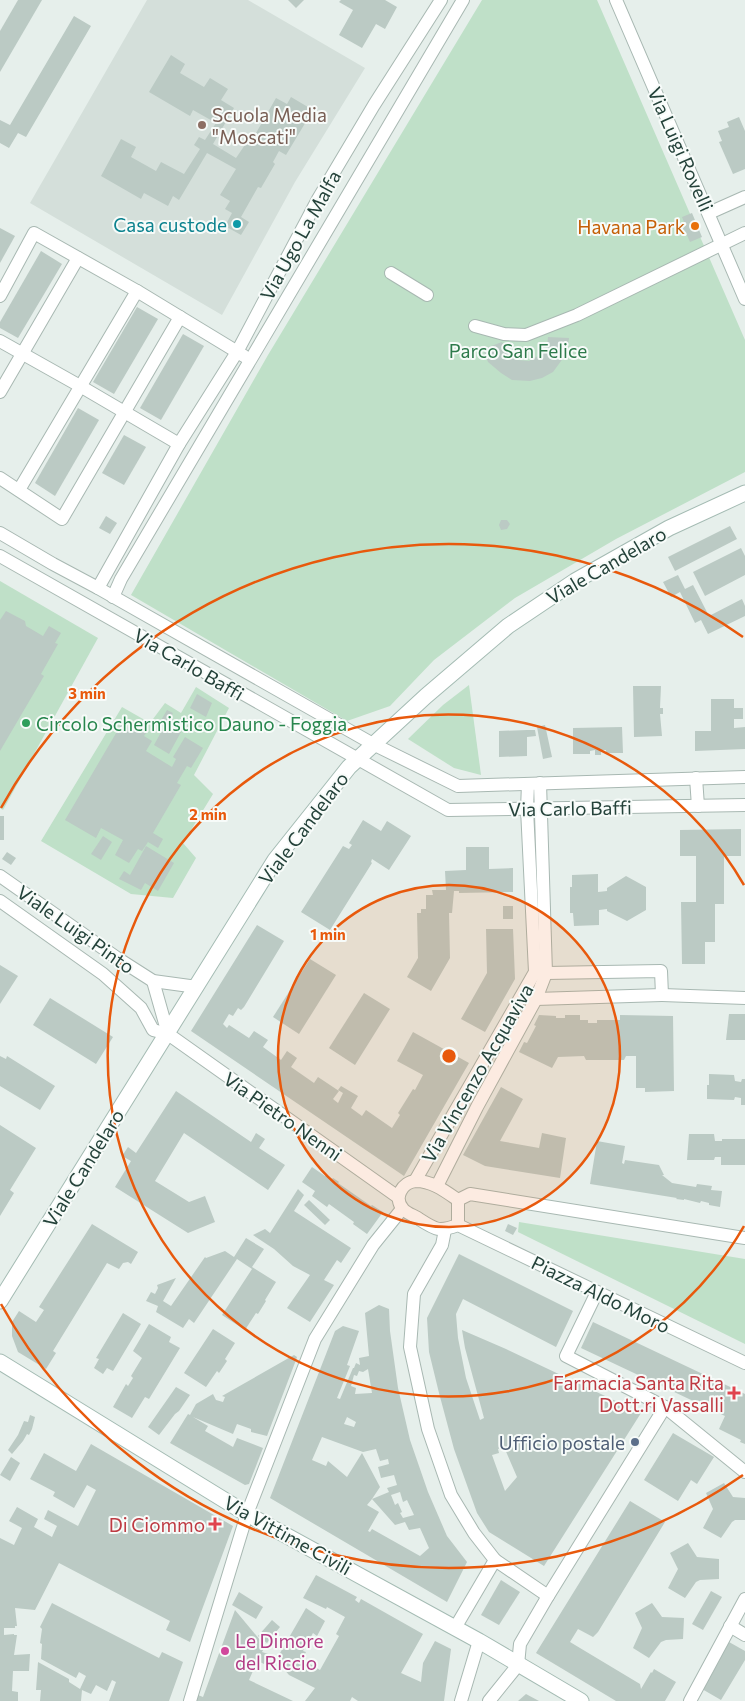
<svg xmlns="http://www.w3.org/2000/svg" width="745" height="1701" viewBox="0 0 745 1701" font-family="Commissioner,sans-serif">
<rect width="100%" height="100%" fill="#e6efeb"/>
<polygon fill="#d4dfda" points="147,0 248,0 365,68 295,182 222,315 30,203"/>
<g fill="#bfe0c8">
<polygon points="482,0 597,0 745,340 745,472 616,539 515,598 434,660 390,706 347,721 131,595 268,355"/>
<polygon points="0,581 98,638 3,810 0,808"/>
<polygon points="469,685 481,775 454,768 408,739 443,705"/>
<polygon points="196,687 229,708 194,775 213,794 183,843 196,858 173,898 131,894 41,841 122,707 150,723 165,703 181,713"/>
<polygon points="519,1222 745,1259 745,1344 518,1232"/>
</g>
<g fill="#bbcac4" fill-rule="evenodd">
<polygon points="18,0 42,0 0,72 0,31"/>
<polygon points="288,0 304,0 296,8"/>
<polygon points="341,0 385,0 397,7 385,29 376,24 362,48 339,35 353,10 339,2"/>
<polygon points="74,16 91,26 26,137 18,133 9,148 0,143 0,120 10,125"/>
<polygon points="171,55 185,64 180,73 204,87 210,78 228,89 221,100 234,108 213,144 236,158 249,139 252,140 276,98 287,104 291,97 313,110 286,155 279,151 273,162 275,164 261,188 258,187 241,217 249,222 241,235 225,226 232,213 225,209 230,201 220,195 236,169 207,153 179,200 173,196 168,206 144,193 141,199 101,176 121,139 136,147 131,157 156,171 161,162 184,174 200,149 194,145 199,137 205,140 216,123 193,110 190,116 149,92"/>
<polygon points="739,117 745,131 745,169 733,174 719,142 722,141 718,131 729,127 727,122"/>
<polygon points="692,213 702,237 690,242 685,231 683,233 679,224 684,222 682,217"/>
<polygon points="0,228 15,236 0,263"/>
<polygon points="41,251 62,264 18,338 0,328 0,322"/>
<polygon points="137,307 158,319 114,394 93,382"/>
<polygon points="183,334 204,346 161,420 140,408"/>
<polygon points="548,337 569,338 567,353 553,372 542,378 530,381 512,380 501,373 488,362 483,349 502,342 510,356 518,360 529,361 540,355 547,346"/>
<polygon points="78,408 99,420 55,496 35,483"/>
<polygon points="124,435 146,447 124,485 102,473"/>
<polygon points="106,516 117,523 110,534 99,528"/>
<polygon points="501,520 507,520 510,524 507,529 501,530 499,525"/>
<polygon points="730,526 737,539 675,571 668,557"/>
<polygon points="741,548 745,556 745,575 705,596 693,572"/>
<polygon points="678,575 685,589 693,585 709,616 742,599 745,606 745,616 708,634 701,620 695,623 680,592 671,597 663,582"/>
<polygon points="6,611 25,621 26,626 43,636 49,626 61,633 55,643 58,644 41,674 44,676 0,751 0,620"/>
<polygon points="633,686 661,686 660,708 663,708 663,714 660,714 662,736 634,737"/>
<polygon points="197,694 212,703 206,717 190,708"/>
<polygon points="711,699 734,699 734,708 743,708 743,719 734,719 734,728 745,727 745,749 695,751 695,731 711,731"/>
<polygon points="167,710 173,713 167,724 181,732 169,754 154,745 165,725 160,722"/>
<polygon points="122,723 133,730 136,724 148,730 144,736 152,741 146,751 172,767 176,759 173,757 185,737 203,748 191,768 187,766 177,783 181,785 153,833 163,839 158,848 148,842 142,851 138,849 129,863 115,855 123,840 101,828 96,838 65,820"/>
<polygon points="545,725 552,757 543,759 537,727"/>
<polygon points="622,727 623,753 606,753 606,750 601,750 601,755 595,755 595,750 590,751 590,754 573,754 573,728"/>
<polygon points="527,730 535,730 536,736 527,737 527,756 499,757 499,731"/>
<rect x="0" y="816" width="4" height="24"/>
<polygon points="363,820 381,831 387,821 411,836 389,870 372,859 371,862 372,863 330,930 301,912 343,846 349,849 352,845 349,843"/>
<polygon points="741,829 741,856 724,856 724,904 715,904 715,942 705,942 705,964 682,964 681,902 696,902 696,856 680,856 680,830"/>
<polygon points="103,836 112,842 101,860 91,854"/>
<polygon points="146,846 174,863 158,891 145,883 141,890 119,879 124,871 130,875"/>
<polygon points="466,847 489,847 489,869 513,868 513,892 459,893 459,891 454,891 452,913 449,913 450,958 431,991 407,977 418,958 417,913 421,913 421,909 426,909 426,895 433,895 432,890 446,890 445,871 466,870"/>
<polygon points="7,852 16,858 11,865 2,859"/>
<polygon points="598,874 598,892 607,891 607,888 626,876 646,887 646,910 627,921 607,911 607,909 599,910 599,925 574,926 573,913 570,913 570,887 572,887 572,875"/>
<rect x="503" y="906" width="10" height="13"/>
<polygon points="257,925 284,941 244,1007 241,1010 238,1008 233,1016 229,1014 223,1024 227,1028 229,1025 249,1038 254,1031 268,1040 263,1047 281,1060 287,1051 297,1058 291,1067 314,1083 318,1077 339,1091 333,1099 338,1103 343,1093 338,1090 341,1086 358,1096 351,1108 362,1116 366,1110 392,1128 400,1115 398,1113 413,1089 415,1090 423,1075 397,1061 413,1032 469,1063 404,1176 191,1031"/>
<polygon points="486,929 513,929 515,979 485,1032 461,1019 487,973"/>
<polygon points="310,959 336,975 299,1034 273,1017"/>
<polygon points="0,965 18,976 0,1004"/>
<polygon points="364,993 390,1009 355,1065 329,1048"/>
<polygon points="50,998 113,1037 96,1064 33,1025"/>
<polygon points="729,1014 745,1014 745,1040 726,1040"/>
<polygon points="539,1015 556,1016 556,1018 565,1018 565,1015 580,1015 580,1020 588,1020 588,1023 597,1023 597,1020 620,1020 620,1015 673,1016 674,1091 645,1092 645,1088 636,1088 636,1056 626,1056 624,1060 586,1060 584,1056 558,1057 552,1068 519,1052 524,1042 527,1043 536,1026 534,1025"/>
<polygon points="0,1056 6,1059 7,1056 55,1086 40,1110 0,1086"/>
<polygon points="709,1074 734,1075 735,1081 741,1082 742,1079 745,1079 745,1105 741,1105 741,1098 735,1097 734,1100 707,1099 707,1085 709,1085"/>
<polygon points="501,1087 523,1099 500,1141 539,1148 542,1133 566,1138 560,1178 485,1166 463,1155"/>
<polygon points="176,1091 251,1142 256,1133 265,1139 259,1148 285,1165 268,1190 184,1133 155,1181 189,1202 205,1196 215,1222 188,1233 115,1187 131,1161 122,1156 128,1147 136,1153"/>
<polygon points="0,1125 36,1148 10,1190 14,1193 0,1216"/>
<polygon points="689,1134 714,1134 715,1141 722,1141 722,1139 745,1139 745,1165 721,1165 721,1157 715,1157 714,1160 687,1160"/>
<polygon points="597,1141 625,1146 622,1163 624,1164 625,1160 659,1165 664,1175 662,1175 672,1183 696,1187 697,1184 712,1186 711,1190 722,1191 720,1207 709,1205 709,1203 701,1201 700,1203 684,1199 684,1200 676,1199 677,1198 590,1184"/>
<polygon points="312,1167 325,1176 326,1175 332,1179 333,1178 339,1182 338,1183 371,1206 372,1205 383,1212 367,1234 353,1224 354,1222 329,1204 327,1207 312,1196 315,1191 302,1182"/>
<polygon points="298,1189 304,1195 294,1211 351,1248 341,1263 337,1260 324,1280 334,1285 310,1322 287,1308 310,1275 293,1266 274,1249 253,1235 265,1229 270,1233"/>
<polygon points="309,1200 330,1220 325,1225 304,1205"/>
<polygon points="92,1224 138,1252 131,1264 128,1262 123,1263 119,1269 107,1263 53,1351 56,1353 46,1369 18,1352 12,1336 12,1322 19,1311 36,1322 44,1310 39,1307"/>
<polygon points="508,1224 517,1228 513,1235 505,1231"/>
<polygon points="246,1238 264,1249 252,1267 276,1282 265,1300 266,1301 258,1314 256,1313 245,1330 222,1315 252,1269 237,1259 194,1323 189,1319 183,1328 156,1312 158,1306 146,1301 151,1292 155,1294 158,1288 157,1285 176,1278 163,1301 171,1306 205,1257 206,1258 225,1251 234,1257"/>
<path d="M459,1254l114,57 -17,36 -93,-48 -7,15 2,24 8,40 14,42 4,-2 -19,-70 -3,-18 44,19 135,64 -97,153 -55,-34 -12,-19 -23,-64 -15,-56 -10,-41 -2,-34zM504,1447l13,30 -12,14 -13,-36 7,-2 -1,-4z"/>
<path d="M379,1305l10,4 1,22 8,57 12,52 18,52 19,44 20,26 -20,40 -177,-104 65,-167 8,-5 16,5 -12,34 3,1 -13,32 3,1 13,-31h1l2,-5 4,2 -1,-7 10,-2 -4,-43zM368,1369l4,24 -17,1 1,-6 -5,-2 3,-11 3,1 2,-5 4,1zM347,1417l9,5 -2,5 -10,-3zM322,1437l41,15 13,-3 4,12 8,-2 1,5 -11,3 3,11 13,-3 3,10 -10,3 2,4 -17,7 8,-12 -18,-34 -15,24 -19,-16 -2,5 -14,-6zM400,1492l3,10 4,-2 7,15 -11,3 -3,-5 2,-1 -4,-9 -3,2 -4,-10zM372,1499l23,26 10,-3 4,8 11,-2 9,20 -9,8 -48,-27 -2,3 -2,-1 11,-19 -12,-7z"/>
<polygon points="123,1313 141,1324 113,1371 107,1368 103,1374 94,1368 99,1359 96,1358"/>
<polygon points="593,1322 745,1394 745,1444 740,1442 741,1440 719,1429 725,1416 581,1348"/>
<polygon points="149,1324 171,1337 169,1342 180,1348 149,1399 145,1397 132,1418 113,1407 126,1384 128,1386 133,1378 131,1376 142,1358 133,1351"/>
<polygon points="213,1329 235,1343 225,1359 227,1361 219,1373 217,1371 206,1387 184,1373"/>
<polygon points="294,1355 297,1357 296,1360 267,1436 251,1432 251,1429 237,1424 233,1434 193,1417 208,1426 205,1431 233,1447 237,1438 263,1448 249,1484 245,1485 170,1443 188,1414 190,1415 196,1404 213,1394 216,1400 223,1402 225,1397 222,1396"/>
<polygon points="176,1387 190,1395 179,1411 175,1414 159,1435 148,1427"/>
<polygon points="30,1415 35,1417 32,1429 29,1435 27,1434 23,1441 12,1454 8,1450 18,1435 24,1421 28,1422"/>
<polygon points="673,1433 714,1457 697,1484 691,1480 678,1501 644,1480"/>
<polygon points="91,1444 233,1526 190,1642 166,1630 170,1621 59,1563 35,1610 15,1608 17,1626 15,1626 15,1628 4,1628 4,1635 14,1634 14,1635 17,1635 14,1655 30,1654 29,1671 13,1671 12,1691 18,1692 18,1701 0,1701 0,1538 14,1545 22,1528 9,1521 17,1507 38,1519 34,1527 52,1537 57,1526 44,1519 48,1510 78,1526 96,1490 87,1485 74,1508 53,1496 55,1492 30,1479 44,1453 76,1471"/>
<polygon points="11,1457 20,1463 10,1481 0,1475"/>
<polygon points="724,1483 733,1497 745,1498 745,1520 735,1520 732,1522 721,1538 703,1528 713,1509 706,1493"/>
<polygon points="630,1501 665,1522 598,1632 593,1637 578,1629 570,1642 640,1684 641,1689 651,1672 652,1673 654,1669 676,1682 665,1701 616,1701 536,1653"/>
<polygon points="688,1543 697,1557 719,1559 719,1579 700,1580 696,1582 685,1598 668,1588 678,1569 670,1553"/>
<polygon points="316,1575 357,1597 355,1600 359,1603 361,1599 423,1634 401,1673 421,1682 423,1663 435,1641 451,1649 444,1701 358,1701 352,1697 350,1701 305,1701 315,1688 289,1675 276,1660 306,1608 325,1621 317,1636 313,1633 303,1651 306,1652 302,1659 320,1670 339,1636 336,1634 345,1617 327,1607 326,1609 303,1598"/>
<polygon points="501,1580 520,1592 499,1625 481,1615"/>
<polygon points="711,1591 722,1597 703,1630 692,1624"/>
<polygon points="239,1592 263,1607 256,1619 232,1605"/>
<polygon points="52,1603 159,1658 162,1652 183,1662 169,1701 109,1701 116,1682 112,1680 107,1691 96,1685 91,1694 82,1690 81,1701 40,1701 41,1690 36,1690 38,1662 69,1679 69,1682 80,1689 86,1676 79,1672 76,1678 41,1659 42,1644 40,1643 42,1629 40,1627"/>
<polygon points="652,1603 662,1617 684,1618 683,1639 666,1640 661,1642 649,1658 633,1648 642,1628 635,1613"/>
<polygon points="235,1610 265,1646 262,1652 268,1654 264,1664 258,1661 257,1664 256,1664 249,1680 293,1701 195,1701 198,1695 203,1697"/>
<polygon points="272,1620 280,1627 267,1643 258,1636"/>
<polygon points="729,1642 745,1651 745,1660 721,1700 702,1689 712,1674"/>
<polygon points="526,1694 539,1701 518,1701"/>
</g>
<g fill="none" stroke-linecap="round" stroke-linejoin="round">
<g stroke="#a8b8b2" stroke-width="14">
<g id="street">
<polyline points="616,0 745,299"/>
<polyline points="709,213 745,197"/>
<polyline points="391,273 427,295"/>
<polyline points="0,296 34,233 137,291 244,356"/>
<polyline points="475,326 504,334 526,335 577,315 745,233"/>
<polyline points="0,341 80,386 179,444"/>
<polyline points="0,392 78,258"/>
<polyline points="0,478 62,519 180,317"/>
<polyline points="19,490 137,291"/>
<polyline points="0,533 53,564 98,588 373,744 458,786 745,777"/>
<polyline points="0,556 448,810 745,805"/>
<polyline points="98,588 179,444 237,352 318,199 374,105 441,0"/>
<polyline points="113,597 121,579 463,0"/>
<polyline points="696,778 698,806"/>
<polyline points="0,876 117,958 153,981 197,987"/>
<polyline points="0,901 103,974 141,1008 153,1030 168,1034 398,1197"/>
<polyline points="153,981 168,1034"/>
<polyline points="530,995 536,999 662,995 661,971 546,973"/>
<polyline points="662,995 745,998"/>
<polyline points="415,1181 535,972 527,809 528,784"/>
<polyline points="437,1186 477,1107 536,999 546,973 540,783"/>
<polyline points="458,1200 470,1194 745,1238"/>
<path d="M458,1225v-25c-13,-9 -26,-19 -42,-19 -14,1 -23,17 -13,28 3,4 12,7 16,10 17,11 20,13 39,6l287,138"/>
<polyline points="445,1230 442,1245 414,1294 410,1347 428,1429 451,1495 474,1533 495,1560 455,1628"/>
<polyline points="597,1292 566,1356 665,1407 745,1472"/>
<polyline points="495,1560 548,1596"/>
<polyline points="730,1626 745,1635"/>
<polyline points="190,1701 247,1514 315,1339 373,1245 402,1209"/>
<polyline points="461,1701 479,1641"/>
<polyline points="489,1701 518,1665 520,1644 548,1596 665,1407"/>
<polyline points="690,1701 745,1599"/>
</g>
</g>
<g stroke="#a4bbb3" stroke-width="17">
<g id="secondary">
<polyline points="0,1301 275,860 349,767 426,696 508,626 575,581 669,528 745,493"/>
<polyline points="0,1362 247,1514 479,1641 581,1701"/>
</g>
</g>
<use href="#street" stroke="#fff" stroke-width="12"/>
<use href="#secondary" stroke="#fff" stroke-width="15"/>
</g>
<circle cx="449" cy="1056" r="171" fill="#e8590c" fill-opacity=".12"/>
<g fill="none" stroke="#e8590c" stroke-width="2.5">
<circle cx="449" cy="1056" r="171"/>
<path d="M744 1226A341 341 0 1 1 744 885"/>
<path d="M743 1475A512 512 0 0 1 1 1304M1 808A512 512 0 0 1 743 637"/>
</g>
<circle fill="#8d6e63" stroke="#f7fbf9" stroke-width="2" cx="202" cy="125" r="5"/>
<circle fill="#0f9aa8" stroke="#f7fbf9" stroke-width="2" cx="237" cy="224" r="5"/>
<circle fill="#e8710a" stroke="#f7fbf9" stroke-width="2" cx="695" cy="226" r="5"/>
<circle fill="#2e9e5b" stroke="#f7fbf9" stroke-width="2" cx="26" cy="723" r="5"/>
<g fill="#e0444e" stroke="#f7fbf9" stroke-width="2">
<path d="M731.5 1385.5h5v5h5v5h-5v5h-5v-5h-5v-5h5z"/>
<path d="M212.5 1516.5h5v5h5v5h-5v5h-5v-5h-5v-5h5z"/>
</g>
<circle fill="#5c6f8a" stroke="#f7fbf9" stroke-width="2" cx="635" cy="1442" r="5"/>
<circle fill="#d1479c" stroke="#f7fbf9" stroke-width="2" cx="225" cy="1651" r="5"/>
<g text-anchor="middle" dominant-baseline="central" stroke-width="4" stroke-linejoin="round" paint-order="stroke">
<g font-size="19" fill="#785e54" stroke="#f7fbf9" text-anchor="start">
<text x="212" y="114">Scuola Media<tspan x="212" dy="22">"Moscati"</tspan></text>
</g>
<g font-size="19" fill="#24423a" stroke="#f7fbf9">
<text transform="translate(681 149) rotate(66)">Via Luigi Rovelli</text>
<text transform="translate(300 235) rotate(-61)">Via Ugo La Malfa</text>
<text transform="translate(606 565) rotate(-30)">Viale Candelaro</text>
<text transform="translate(189 664) rotate(30)">Via Carlo Baffi</text>
<text transform="translate(570 808) rotate(-1)">Via Carlo Baffi</text>
<text transform="translate(303 828) rotate(-53)">Viale Candelaro</text>
<text transform="translate(76 929) rotate(35)">Viale Luigi Pinto</text>
<text transform="translate(477 1073) rotate(-60)">Via Vincenzo Acquaviva</text>
<text transform="translate(283 1116) rotate(35)">Via Pietro Nenni</text>
<text transform="translate(83 1168) rotate(-58)">Viale Candelaro</text>
<text transform="translate(601 1294) rotate(26)">Piazza Aldo Moro</text>
<text transform="translate(288 1535) rotate(29)">Via Vittime Civili</text>
</g>
<g font-size="19" fill="#0d838f" stroke="#f7fbf9" text-anchor="end">
<text x="227" y="224">Casa custode</text>
</g>
<g font-size="19" fill="#c56008" stroke="#f7fbf9" text-anchor="end">
<text x="685" y="226">Havana Park</text>
</g>
<g font-size="19" fill="#2d7a4b" stroke="#f7fbf9">
<text x="518" y="350">Parco San Felice</text>
</g>
<g font-size="19" fill="#27864d" stroke="#f7fbf9" text-anchor="start">
<text x="36" y="723">Circolo Schermistico Dauno - Foggia</text>
</g>
<g font-size="19" fill="#be3a42" stroke="#f7fbf9" text-anchor="end">
<text x="724" y="1382">Farmacia Santa Rita<tspan x="724" dy="22">Dott.ri Vassalli</tspan></text>
<text x="205" y="1524">Di Ciommo</text>
</g>
<g font-size="19" fill="#4e5e75" stroke="#f7fbf9" text-anchor="end">
<text x="625" y="1442">Ufficio postale</text>
</g>
<g font-size="19" fill="#b23c85" stroke="#f7fbf9" text-anchor="start">
<text x="235" y="1640">Le Dimore<tspan x="235" dy="22">del Riccio</tspan></text>
</g>
</g>
<circle cx="449" cy="1056" r="8" fill="#e8590c" stroke="#f7fbf9" stroke-width="2.5"/>
<g font-size="15" text-anchor="middle" font-weight="bold" fill="#e8590c" stroke="#f7fbf9" stroke-width="4" stroke-linejoin="round" paint-order="stroke">
<text x="87" y="699">3 min</text>
<text x="208" y="820">2 min</text>
<text x="328" y="940">1 min</text>
</g>
</svg>
